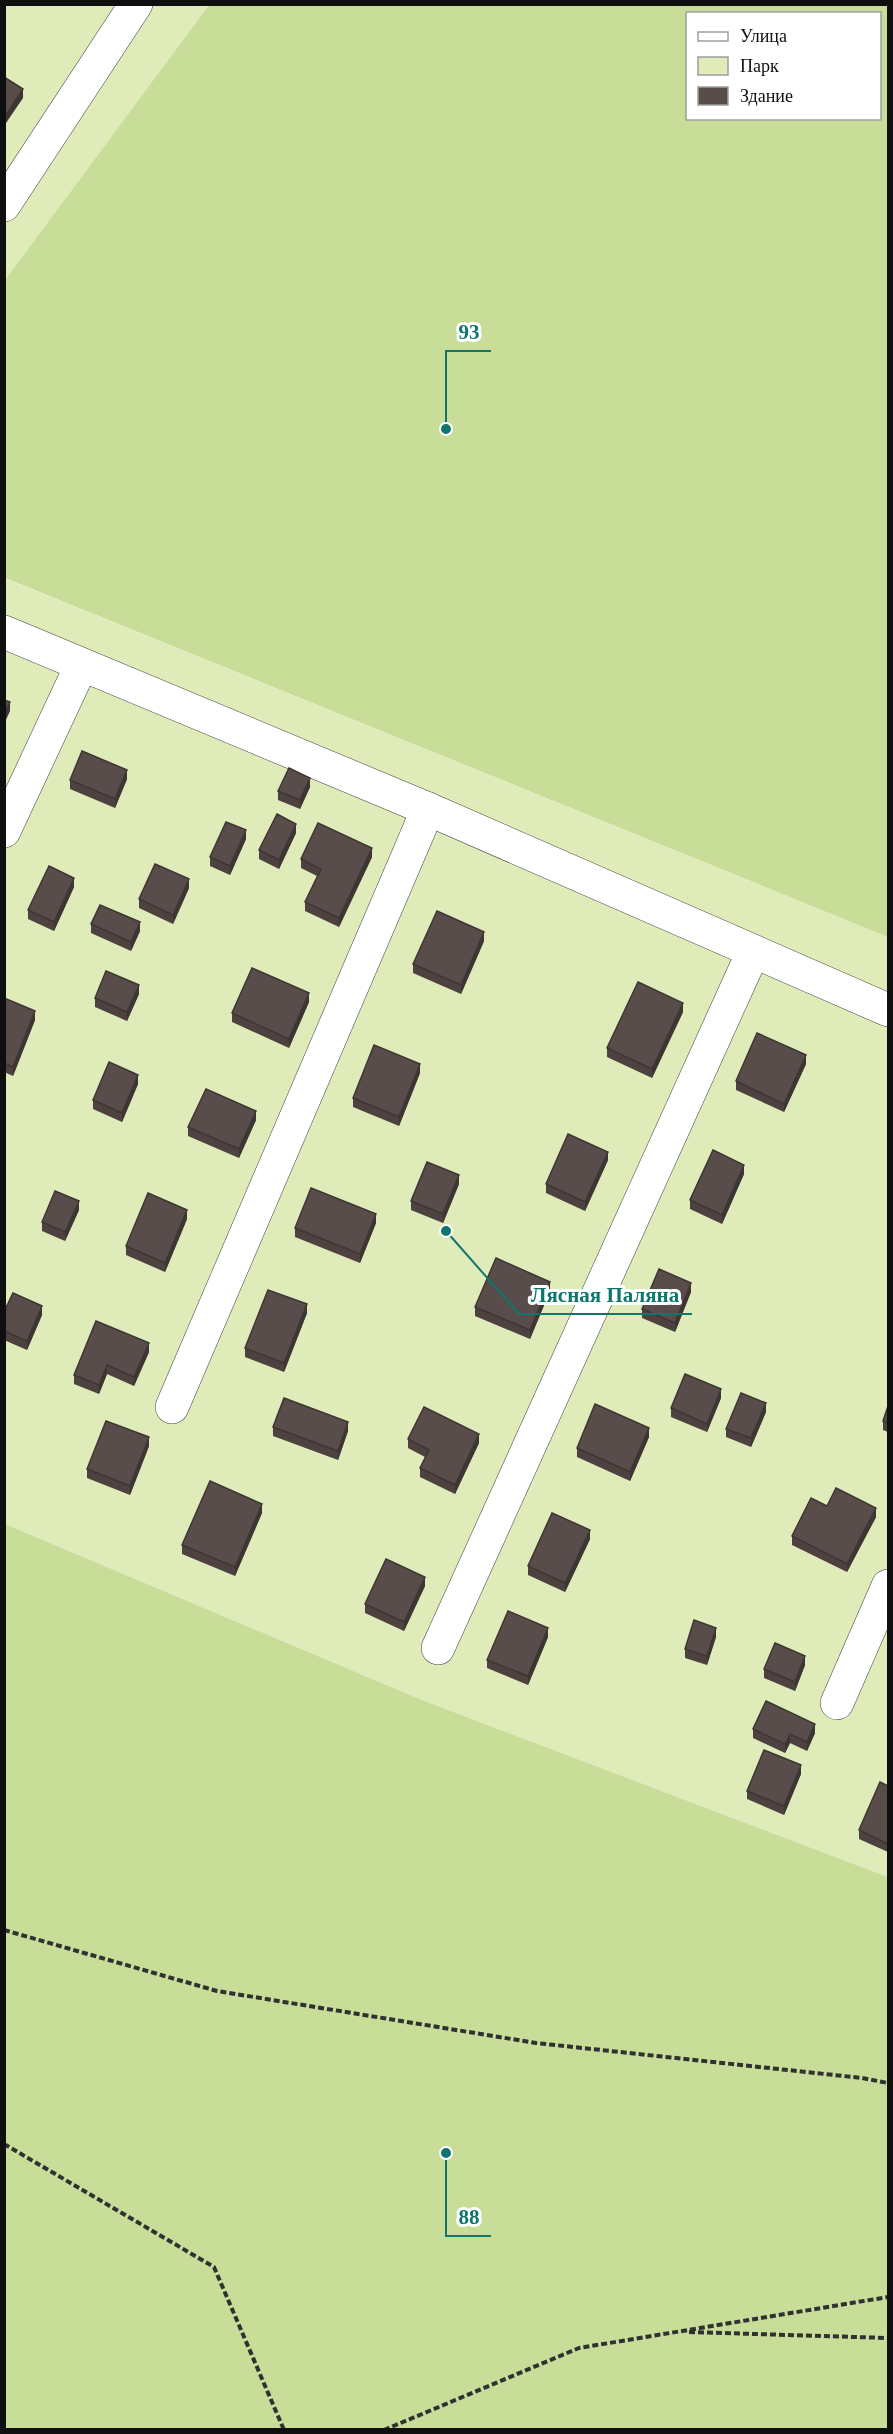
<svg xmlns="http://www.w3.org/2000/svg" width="893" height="2434" viewBox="0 0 893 2434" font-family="'Times New Roman',serif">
<rect width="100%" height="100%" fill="#fff9f2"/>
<g fill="#dfebb9">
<polygon points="5,5 209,5 5,280"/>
<polygon points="4,578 888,937 888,1877 422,1700 5,1524"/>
</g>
<g fill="#c7dd98" fill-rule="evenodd">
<path d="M209,5h679v932l-883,-359v-298zM688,14h192v104h-192z"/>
<polygon points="5,1524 422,1700 888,1877 888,2429 5,2429"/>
</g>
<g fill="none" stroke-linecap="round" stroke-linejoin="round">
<g stroke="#424242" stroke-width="34">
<g id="minor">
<polyline points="4,205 136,4"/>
<polyline points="4,632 428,809 888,1010"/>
<polyline points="4,831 81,666"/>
<polyline points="172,1407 428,809"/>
<polyline points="438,1648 753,952"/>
<polyline points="837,1703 888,1586"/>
</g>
</g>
<g stroke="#313131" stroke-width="4" stroke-dasharray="6 3" stroke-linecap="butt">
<polyline points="4,1930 217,1991 536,2043 862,2078 888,2083"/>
<polyline points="4,2144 214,2267 284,2430"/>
<polyline points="689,2332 888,2338"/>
<polyline points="384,2430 579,2348 888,2297"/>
</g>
<use href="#minor" stroke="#fff" stroke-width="33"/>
</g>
<g fill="#4d4240">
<polygon points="127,779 115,808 70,789 70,780"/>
<polygon points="310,787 300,809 278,800 278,791"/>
<polygon points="296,833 279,869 259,859 259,850"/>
<polygon points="246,839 230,875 210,866 210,857"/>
<polygon points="372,857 339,927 305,911 305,902 317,876 301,868 301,859"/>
<polygon points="74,887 54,931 28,919 28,910"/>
<polygon points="189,888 173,924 139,908 139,899"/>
<polygon points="91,924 140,931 131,951 91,933"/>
<polygon points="484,941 461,994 413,973 413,964"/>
<polygon points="139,994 127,1021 95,1007 95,998"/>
<polygon points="4,998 35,1020 13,1076 4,1072"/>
<polygon points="309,1002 289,1048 232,1022 232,1013"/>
<polygon points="683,1012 652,1078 607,1057 607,1048"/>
<polygon points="806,1064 784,1112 736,1090 736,1081"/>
<polygon points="420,1073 399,1126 353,1107 353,1098"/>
<polygon points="138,1084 122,1122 93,1109 93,1100"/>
<polygon points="256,1120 239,1158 188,1136 188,1127"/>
<polygon points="608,1160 585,1211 546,1193 546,1184"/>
<polygon points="744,1174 722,1224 690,1209 690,1200"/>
<polygon points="459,1184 443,1223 411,1210 411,1201"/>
<polygon points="79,1210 65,1241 42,1231 42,1222"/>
<polygon points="187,1219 165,1272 126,1255 126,1246"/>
<polygon points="376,1223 360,1263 295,1237 295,1228"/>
<polygon points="550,1291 530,1339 475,1316 475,1307"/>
<polygon points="691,1292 675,1332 642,1318 642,1309"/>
<polygon points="4,1312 42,1315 27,1350 4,1340"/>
<polygon points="307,1313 284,1372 245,1357 245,1348"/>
<polygon points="149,1352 134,1386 107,1374 99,1394 74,1384 74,1375"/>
<polygon points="721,1398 707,1432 671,1417 671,1408"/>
<polygon points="888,1406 888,1432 883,1430 883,1421"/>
<polygon points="766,1412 751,1447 726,1437 726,1429"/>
<polygon points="273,1427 348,1431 338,1460 273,1436"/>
<polygon points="649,1437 630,1481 577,1457 577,1448"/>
<polygon points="408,1439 479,1443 455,1494 420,1477 420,1468 425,1457 408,1448"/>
<polygon points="149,1446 130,1495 87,1478 87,1469"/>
<polygon points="827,1506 876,1517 847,1572 792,1545 792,1536"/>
<polygon points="262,1513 235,1576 182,1554 182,1545"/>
<polygon points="590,1539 565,1592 528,1575 528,1566"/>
<polygon points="425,1586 404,1631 365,1613 365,1604"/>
<polygon points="548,1637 528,1685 487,1668 487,1660"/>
<polygon points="716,1637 707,1665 685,1658 685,1649"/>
<polygon points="805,1665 795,1691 764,1678 764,1669"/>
<polygon points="753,1729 815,1733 807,1751 790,1743 785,1753 753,1738"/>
<polygon points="801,1774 784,1815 747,1799 747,1791"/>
<polygon points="888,1786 888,1852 859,1839 859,1830"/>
</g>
<g fill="#3e3634">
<polygon points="23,89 23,98 4,126 4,118"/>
<polygon points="10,702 10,711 4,724 4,715"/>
<polygon points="127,770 127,779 115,808 115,799"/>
<polygon points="310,778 310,787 300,809 300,800"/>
<polygon points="296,824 296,833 279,869 279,860"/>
<polygon points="246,830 246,839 230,875 230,866"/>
<polygon points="372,848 372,857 339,927 339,918"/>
<polygon points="74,878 74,887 54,931 54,922"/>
<polygon points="189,879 189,888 173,924 173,915"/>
<polygon points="140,922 140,931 131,951 131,942"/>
<polygon points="484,932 484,941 461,994 461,985"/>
<polygon points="139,985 139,994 127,1021 127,1012"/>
<polygon points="309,993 309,1002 289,1048 289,1039"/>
<polygon points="683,1003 683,1012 652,1078 652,1069"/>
<polygon points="35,1011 35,1020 13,1076 13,1067"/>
<polygon points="806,1055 806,1064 784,1112 784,1104"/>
<polygon points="420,1064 420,1073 399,1126 399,1117"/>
<polygon points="138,1075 138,1084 122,1122 122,1113"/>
<polygon points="256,1111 256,1120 239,1158 239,1149"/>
<polygon points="608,1152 608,1160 585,1211 585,1202"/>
<polygon points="744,1165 744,1174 722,1224 722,1215"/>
<polygon points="459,1175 459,1184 443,1223 443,1214"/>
<polygon points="79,1201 79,1210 65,1241 65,1232"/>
<polygon points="187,1210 187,1219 165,1272 165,1263"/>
<polygon points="376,1214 376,1223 360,1263 360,1254"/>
<polygon points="550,1282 550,1291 530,1339 530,1330"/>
<polygon points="691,1283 691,1292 675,1332 675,1323"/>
<polygon points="307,1304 307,1313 284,1372 284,1363"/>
<polygon points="42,1306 42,1315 27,1350 27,1341"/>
<polygon points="149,1343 149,1352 134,1386 134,1377"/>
<polygon points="107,1365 107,1374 99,1394 99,1385"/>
<polygon points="721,1389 721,1398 707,1432 707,1424"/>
<polygon points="766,1403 766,1412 751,1447 751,1438"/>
<polygon points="348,1422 348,1431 338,1460 338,1451"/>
<polygon points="649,1428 649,1437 630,1481 630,1472"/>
<polygon points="479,1434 479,1443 455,1494 455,1485"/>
<polygon points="149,1437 149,1446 130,1495 130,1486"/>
<polygon points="262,1504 262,1513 235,1576 235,1567"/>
<polygon points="876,1508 876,1517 847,1572 847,1564"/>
<polygon points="590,1530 590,1539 565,1592 565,1583"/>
<polygon points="425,1577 425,1586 404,1631 404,1622"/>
<polygon points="548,1628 548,1637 528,1685 528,1676"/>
<polygon points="716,1628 716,1637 707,1665 707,1656"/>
<polygon points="805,1656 805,1665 795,1691 795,1682"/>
<polygon points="815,1724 815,1733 807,1751 807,1742"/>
<polygon points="790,1734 790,1743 785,1753 785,1744"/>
<polygon points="801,1765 801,1774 784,1815 784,1806"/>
</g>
<g fill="#594d4b" stroke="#3e3634" stroke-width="1.5">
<polygon points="4,77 23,89 4,118"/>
<polygon points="4,700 10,702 4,715"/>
<polygon points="82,751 127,770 115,799 70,780"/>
<polygon points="289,768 310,778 300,800 278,791"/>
<polygon points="277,814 296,824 279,860 259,850"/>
<polygon points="226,822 246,830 230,866 210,857"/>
<polygon points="318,823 372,848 339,918 305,902 321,869 301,859"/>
<polygon points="155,864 189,879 173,915 139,899"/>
<polygon points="49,866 74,878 54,922 28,910"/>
<polygon points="100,905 140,922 131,942 91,924"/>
<polygon points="437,911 484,932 461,985 413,964"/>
<polygon points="252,968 309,993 289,1039 232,1013"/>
<polygon points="106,971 139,985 127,1012 95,998"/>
<polygon points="638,982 683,1003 652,1069 607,1048"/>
<polygon points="4,998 35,1011 13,1067 4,1063"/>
<polygon points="757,1033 806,1055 784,1104 736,1081"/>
<polygon points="374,1045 420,1064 399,1117 353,1098"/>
<polygon points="109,1062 138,1075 122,1113 93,1100"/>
<polygon points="206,1089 256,1111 239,1149 188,1127"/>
<polygon points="568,1134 608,1152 585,1202 546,1184"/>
<polygon points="713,1150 744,1165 722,1215 690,1200"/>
<polygon points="427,1162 459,1175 443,1214 411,1201"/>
<polygon points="311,1188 376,1214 360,1254 295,1228"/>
<polygon points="55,1191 79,1201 65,1232 42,1222"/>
<polygon points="148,1193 187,1210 165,1263 126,1246"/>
<polygon points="496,1258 550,1282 530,1330 475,1307"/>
<polygon points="659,1269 691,1283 675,1323 642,1309"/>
<polygon points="268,1290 307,1304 284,1363 245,1348"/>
<polygon points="13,1293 42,1306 27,1341 4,1331 4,1312"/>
<polygon points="96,1321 149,1343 134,1377 107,1365 99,1385 74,1375"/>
<polygon points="685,1374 721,1389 707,1424 671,1408"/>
<polygon points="741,1393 766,1403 751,1438 726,1429"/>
<polygon points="284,1398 348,1422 338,1451 273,1427"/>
<polygon points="595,1404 649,1428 630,1472 577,1448"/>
<polygon points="888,1406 888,1423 883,1421"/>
<polygon points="424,1407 479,1434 455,1485 420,1468 429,1450 408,1439"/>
<polygon points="106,1421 149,1437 130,1486 87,1469"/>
<polygon points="210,1481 262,1504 235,1567 182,1545"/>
<polygon points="836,1488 876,1508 847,1564 792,1536 811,1498 827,1506"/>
<polygon points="552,1513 590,1530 565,1583 528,1566"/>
<polygon points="386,1559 425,1577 404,1622 365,1604"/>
<polygon points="508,1611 548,1628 528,1676 487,1660"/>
<polygon points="694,1620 716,1628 707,1656 685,1649"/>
<polygon points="775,1643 805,1656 795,1682 764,1669"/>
<polygon points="766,1701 815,1724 807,1742 790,1734 785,1744 753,1729"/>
<polygon points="764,1750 801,1765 784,1806 747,1791"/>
<polygon points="880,1782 888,1786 888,1844 859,1830"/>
</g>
<path fill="none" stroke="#0f766e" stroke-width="2" d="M446 429L446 351H491M446 1231L519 1314H692M446 2153L446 2236H491"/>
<g fill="#0f766e" stroke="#fff" stroke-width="2">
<circle cx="446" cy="429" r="6"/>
<circle cx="446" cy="1231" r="6"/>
<circle cx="446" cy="2153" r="6"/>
</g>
<g font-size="21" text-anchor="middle" font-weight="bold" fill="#0f766e" stroke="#fff" stroke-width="6" stroke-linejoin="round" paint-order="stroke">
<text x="469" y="339">93</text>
<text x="605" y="1302">Лясная Паляна</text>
<text x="469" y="2224">88</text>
</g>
<rect width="893" height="2434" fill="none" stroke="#0f0f0f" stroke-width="12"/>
<rect x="686" y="12" width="195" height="108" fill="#ffffff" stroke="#9f9f9f" stroke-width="1.5"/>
<rect x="698" y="32" width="30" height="9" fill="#ffffff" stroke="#9f9f9f" stroke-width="1.5"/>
<text x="740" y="42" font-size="18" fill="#0f0f0f">Улица</text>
<rect x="698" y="57" width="30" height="18" fill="#dfebb9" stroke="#9f9f9f" stroke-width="1.5"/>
<text x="740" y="72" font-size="18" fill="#0f0f0f">Парк</text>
<rect x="698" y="87" width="30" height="18" fill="#594d4b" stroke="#9f9f9f" stroke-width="1.5"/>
<text x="740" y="102" font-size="18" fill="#0f0f0f">Здание</text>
</svg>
